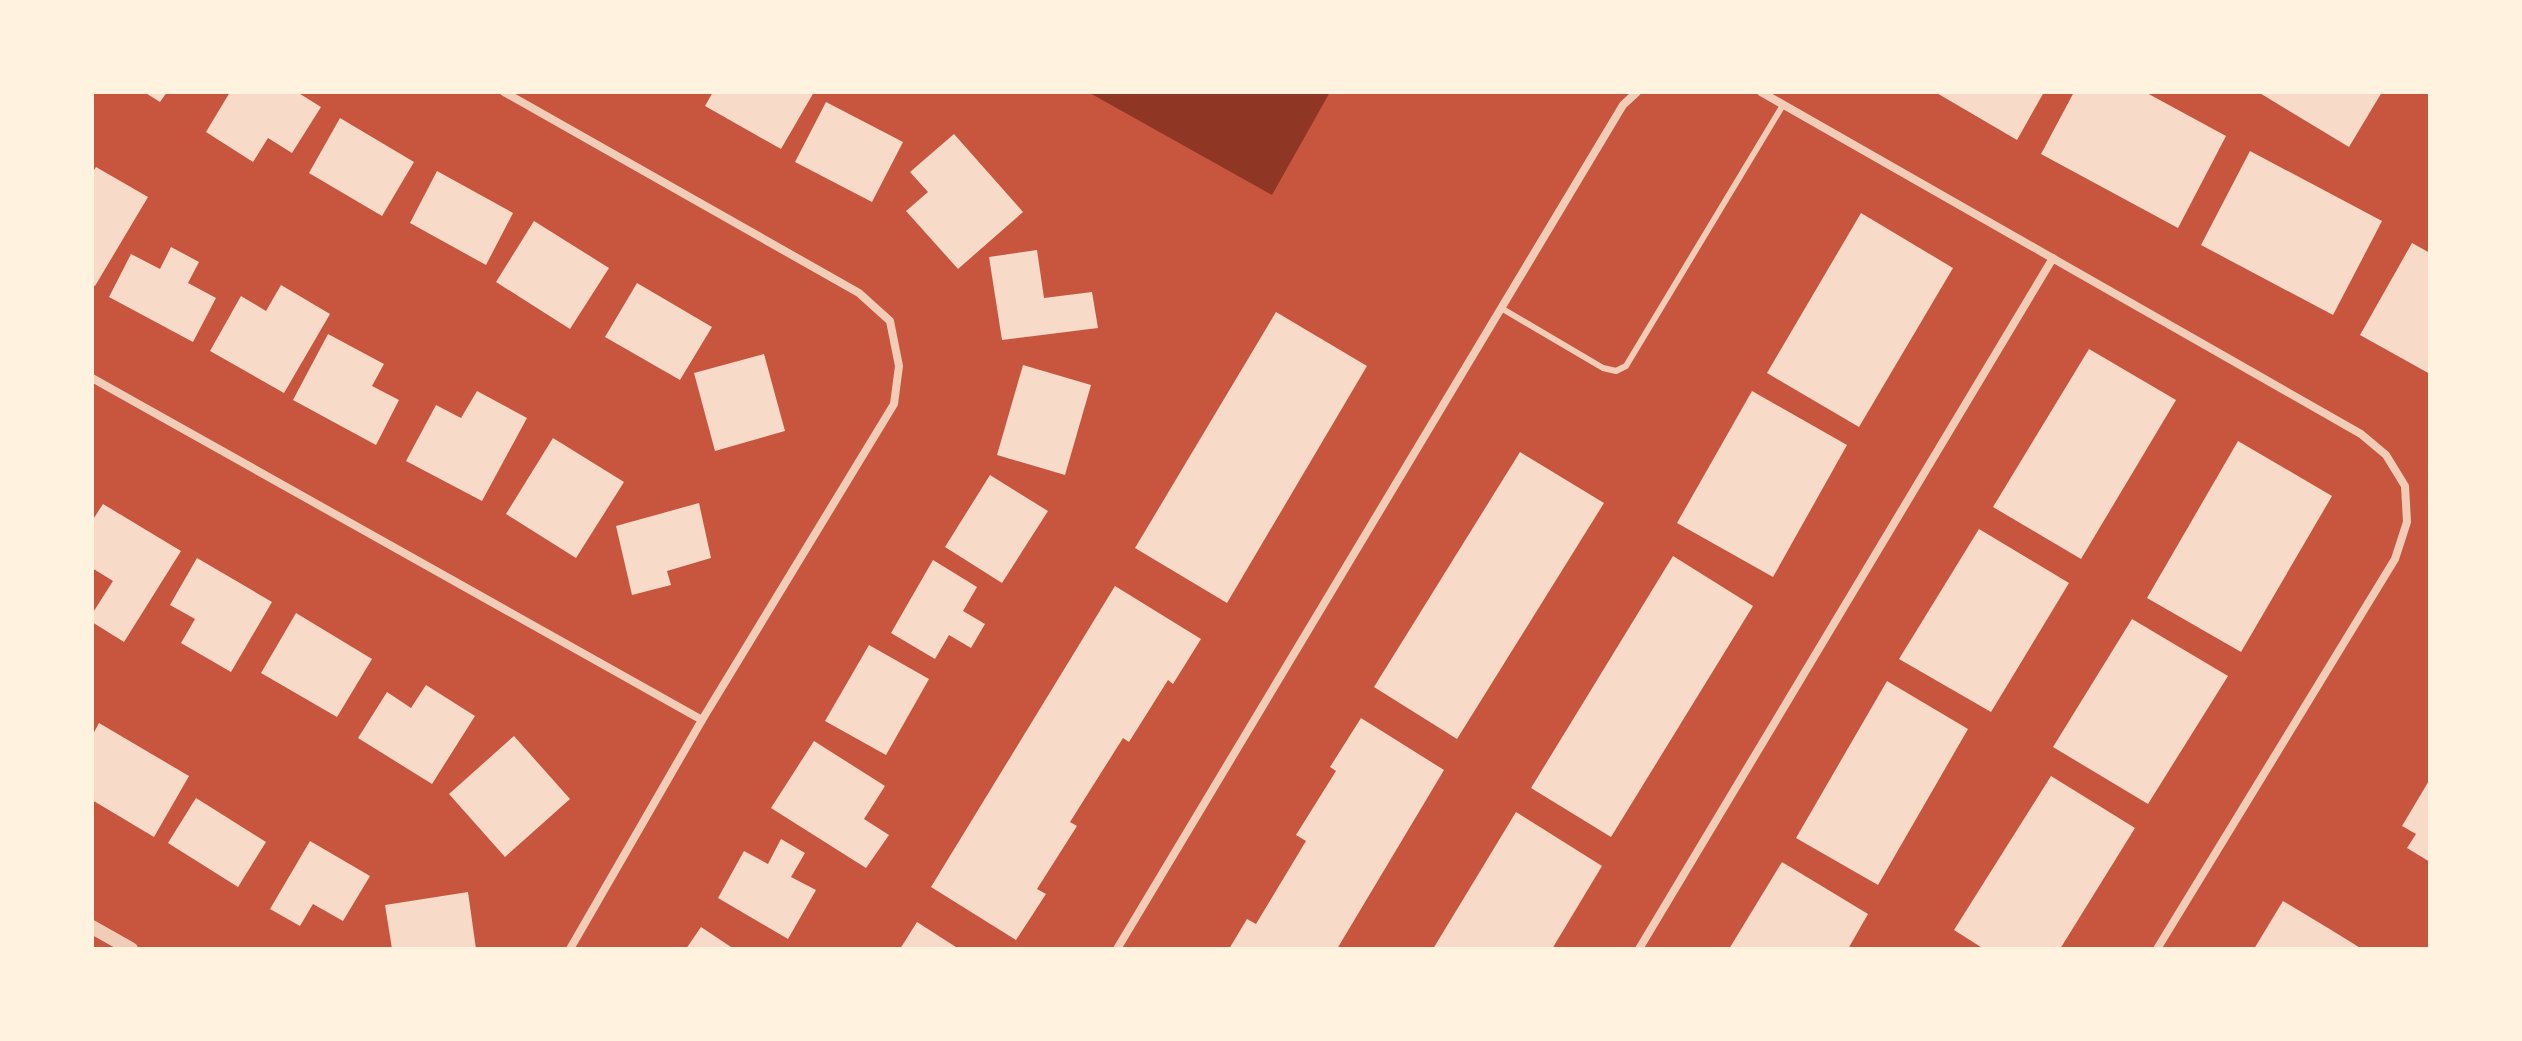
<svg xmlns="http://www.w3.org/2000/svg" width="2522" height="1041" viewBox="0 0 2522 1041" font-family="Overpass,sans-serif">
<rect width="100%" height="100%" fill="#c8553d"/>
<polygon fill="#8f3625" points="1088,92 1330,92 1272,195"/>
<g fill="#f7dbc8">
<polygon points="144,92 167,92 160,102"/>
<polygon points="230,92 297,92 321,107 292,153 268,138 253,162 206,132"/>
<polygon points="713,92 814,92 781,149 705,106"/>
<polygon points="1935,92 2044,92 2017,140"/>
<polygon points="2074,92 2145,92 2226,136 2178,228 2041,154"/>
<polygon points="2258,92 2382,92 2349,147"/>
<polygon points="826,102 903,142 872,202 795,162"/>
<polygon points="340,118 414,162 382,216 309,173"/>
<polygon points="954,134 1023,212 958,269 906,211 928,192 910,172"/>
<polygon points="2250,151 2382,221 2333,315 2201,245"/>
<polygon points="96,167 148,197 95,286 92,284 92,173"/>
<polygon points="437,171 513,213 486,265 410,223"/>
<polygon points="1861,213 1953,268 1859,427 1767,373"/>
<polygon points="534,221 609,268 570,329 496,282"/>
<polygon points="2412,243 2430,253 2430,374 2360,335"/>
<polygon points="171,247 199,262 188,283 216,298 193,342 109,297 131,254 160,269"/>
<polygon points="1037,250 1044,298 1092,292 1098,328 1002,340 989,257"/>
<polygon points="637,283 712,327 680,380 605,337"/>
<polygon points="281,285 330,314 284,393 210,351 241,296 266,311"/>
<polygon points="1276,312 1367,366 1227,603 1135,548"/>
<polygon points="328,334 384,364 372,386 399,400 376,445 293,400"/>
<polygon points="2089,349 2176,400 2081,559 1993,507"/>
<polygon points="764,354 785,431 715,451 694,373"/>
<polygon points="1023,365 1091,385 1065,475 997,455"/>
<polygon points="477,391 527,418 482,501 406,461 436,405 461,418"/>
<polygon points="1752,391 1847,445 1773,577 1677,523"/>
<polygon points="553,438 624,482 576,558 506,514"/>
<polygon points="2238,441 2332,496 2241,652 2147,598"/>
<polygon points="1520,452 1604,503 1457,739 1374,687"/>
<polygon points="990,475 1048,511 1002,583 945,547"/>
<polygon points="699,503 711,558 667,571 671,585 632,595 616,526"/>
<polygon points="103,504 181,551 124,642 92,622 92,614 113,581 92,568 92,521"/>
<polygon points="1979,529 2069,583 1991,712 1899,659"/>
<polygon points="1673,556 1753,606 1611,837 1531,788"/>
<polygon points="197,558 272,602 231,672 181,643 195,619 170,605"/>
<polygon points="933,560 977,587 963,611 985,624 971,648 949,635 935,659 891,633"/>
<polygon points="1115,586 1201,639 1173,684 1168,680 1129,742 1123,738 1070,822 1077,826 1037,889 1046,894 1016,940 931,887"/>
<polygon points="296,613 372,659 337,717 261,673"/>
<polygon points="2132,619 2228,676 2148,804 2053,747"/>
<polygon points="869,645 929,679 886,755 825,721"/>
<polygon points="1887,681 1968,729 1878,885 1796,838"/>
<polygon points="426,685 475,716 432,784 358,738 387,692 411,708"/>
<polygon points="1361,718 1444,770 1337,949 1229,949 1247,919 1256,924 1306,841 1296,835 1336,771 1330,767"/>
<polygon points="99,723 189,776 154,837 92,800 92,736"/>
<polygon points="514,736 570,799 505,857 449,794"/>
<polygon points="814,741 885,786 864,819 889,835 866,868 771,808"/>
<polygon points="2051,776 2135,828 2060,949 1984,949 1954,930"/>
<polygon points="2430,779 2430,862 2407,848 2416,834 2402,826"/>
<polygon points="196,798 266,842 238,887 168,843"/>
<polygon points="1516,812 1602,866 1552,949 1433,949"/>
<polygon points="781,839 805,853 791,877 816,890 788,939 718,898 744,851 768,864"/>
<polygon points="310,841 370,876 343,921 313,904 300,926 270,909"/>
<polygon points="1782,862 1868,914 1848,949 1729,949"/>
<polygon points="468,892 476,949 392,949 385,905"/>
<polygon points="2283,901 2328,928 2362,949 2254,949"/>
<polygon points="917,922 959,949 900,949"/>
<polygon points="701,927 734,949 686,949"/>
</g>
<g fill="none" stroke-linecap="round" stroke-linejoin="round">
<polyline stroke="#f1ccb7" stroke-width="6" points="1501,308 1603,368 1616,371 1626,366 1783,105"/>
<g stroke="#f1ccb7" stroke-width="8">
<polyline points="504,92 859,293 890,321 899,366 894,404 702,720 570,949"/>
<polyline points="1761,92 2361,434 2386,455 2405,486 2407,522 2395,559 2157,949"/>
<polyline points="92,378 702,720"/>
<polyline points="1117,949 1623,105 1637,92"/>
<polyline points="1639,949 2053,258"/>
</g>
<polyline stroke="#f1ccb7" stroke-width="14" points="92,927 131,949"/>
</g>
<rect width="2522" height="1041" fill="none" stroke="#fff3e0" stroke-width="188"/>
</svg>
